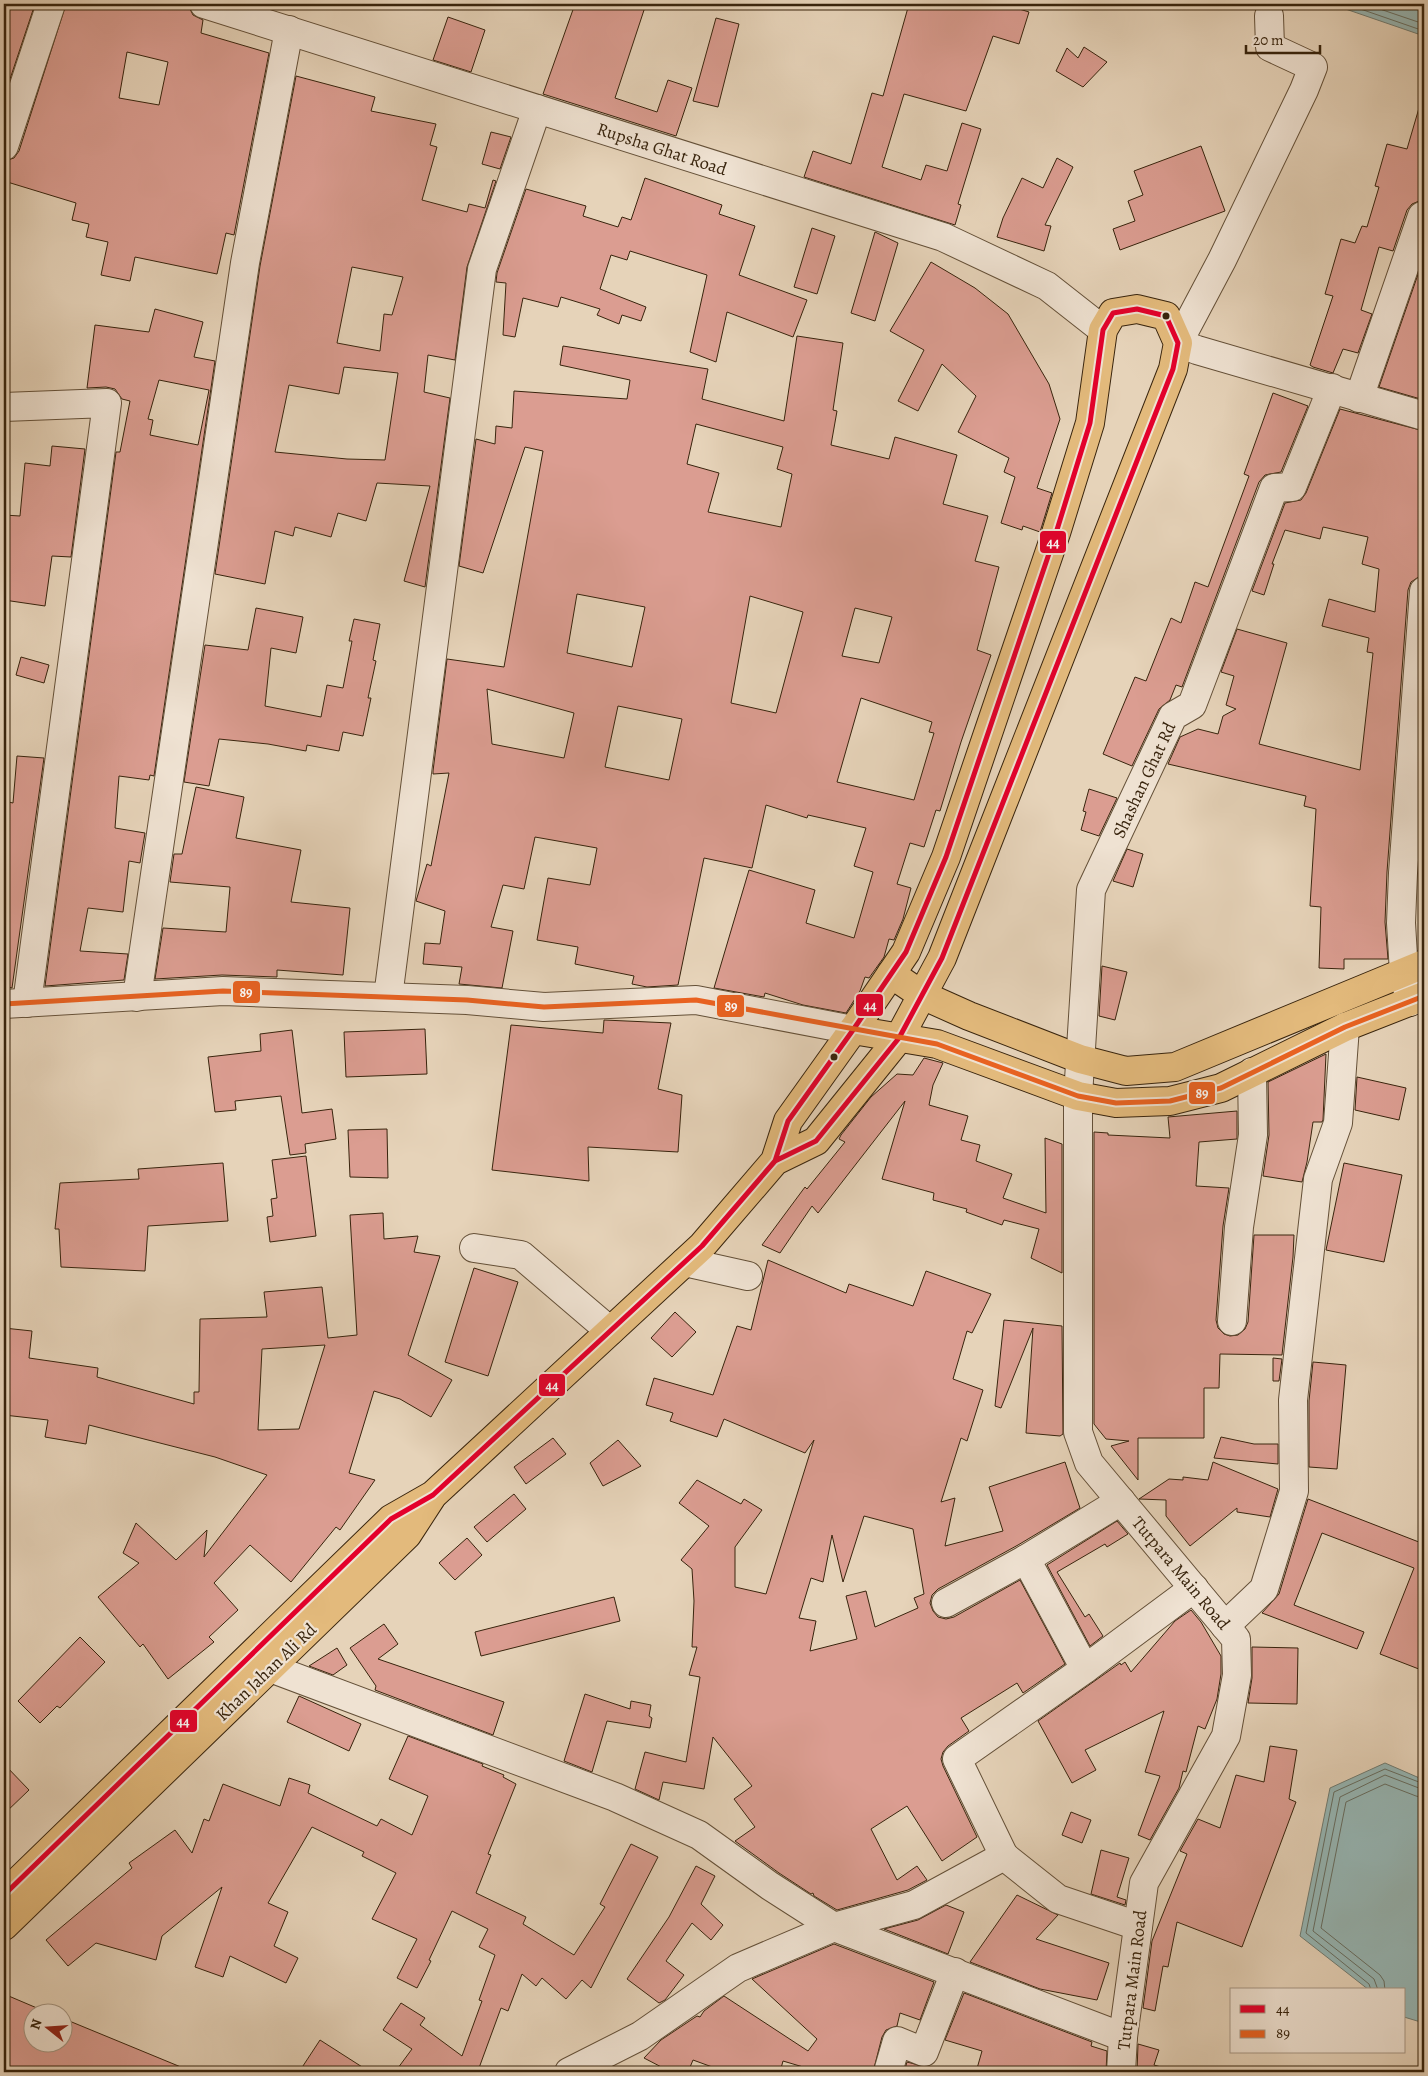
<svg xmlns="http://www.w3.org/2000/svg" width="1428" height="2076" viewBox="0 0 1428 2076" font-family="Alegreya,serif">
<rect width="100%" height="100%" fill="#e6d3b9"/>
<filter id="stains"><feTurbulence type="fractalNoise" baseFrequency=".004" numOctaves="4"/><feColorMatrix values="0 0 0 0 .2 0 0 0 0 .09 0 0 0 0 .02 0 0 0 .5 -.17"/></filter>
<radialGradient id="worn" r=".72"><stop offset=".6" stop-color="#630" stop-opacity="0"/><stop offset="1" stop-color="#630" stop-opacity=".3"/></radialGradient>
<g fill="#97b7b5" stroke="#717c72">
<polygon points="1331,4 1424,4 1424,36"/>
<polygon points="1385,1763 1424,1780 1424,2023 1404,2017 1404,1990 1369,1990 1300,1936 1330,1788"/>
</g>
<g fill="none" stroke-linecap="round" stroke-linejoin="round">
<g stroke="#686e61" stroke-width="1">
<polyline points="1346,4 1424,31"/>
<polyline points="1365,4 1424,24"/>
<polyline points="1371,1990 1369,1984 1306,1933 1334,1792 1385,1769 1424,1784"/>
<polyline points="1378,1990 1374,1979 1313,1931 1340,1797 1385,1775 1424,1790"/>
<polyline points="1385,1990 1384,1981 1380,1975 1321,1928 1346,1802 1385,1784 1416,1796 1424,1798"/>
</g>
</g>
<g fill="#db9d91" stroke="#38240d" fill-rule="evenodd">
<polygon points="10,4 35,4 4,97 4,22"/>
<path d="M66,4h91l33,5 3,6 10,5 -2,13 68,20 -35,182 -8,-2 -9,41 -82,-17 -5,24 -29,-6 7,-33 -22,-5 3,-13 -17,-4 4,-17 -72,-22v-20l10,-3 5,-7zM127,52l41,10 -9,43 -40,-7z"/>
<polygon points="575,4 646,4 615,98 657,112 668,80 692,88 676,136 543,94"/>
<polygon points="909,4 1003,4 1029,12 1019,44 993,36 966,111 904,94 882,167 921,180 926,165 947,171 962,123 981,129 958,204 961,205 955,225 804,177 813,151 851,164 872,93 883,96"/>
<polygon points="448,17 485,30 471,72 433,60"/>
<polygon points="716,18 739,24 718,107 693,101"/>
<polygon points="1084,47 1107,62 1083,87 1056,71 1067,48 1078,58"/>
<path d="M296,76l79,21 -4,14 65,13 -6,21 7,2 -15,53 45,12 2,-8 16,4 8,-28 3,1 -29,86 -12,93 -27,-5 -4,37 26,6 -25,189 -21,-6 26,-95 -53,-3 -11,38 -28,-8 -7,24 -36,-10 -2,9 -18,-5 -10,53 -50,-10 45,-308zM352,267l51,10 -11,38 -8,-1 -4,37 -43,-8zM344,367l54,6 -13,87 -38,-1 -72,-7 14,-67 50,9z"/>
<polygon points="1419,108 1424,108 1424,201 1419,201 1412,204 1407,210 1393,251 1379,247 1361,310 1372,314 1358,353 1343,349 1333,373 1313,367 1310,365 1333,296 1325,294 1341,239 1355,243 1362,226 1367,227 1379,187 1375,186 1387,144 1407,149"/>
<polygon points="491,132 511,137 500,169 482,164"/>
<polygon points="1201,146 1225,211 1120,250 1113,229 1135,221 1128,201 1143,195 1134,171"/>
<polygon points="1057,158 1073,167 1045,225 1051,226 1044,251 997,237 1003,218 1022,178 1043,188"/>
<polygon points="645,178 722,205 719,214 755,226 739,275 807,300 793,337 727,312 716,362 690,352 707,275 630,251 627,260 611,255 600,289 646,307 641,321 622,315 619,324 597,315 600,309 561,297 558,307 523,298 515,337 503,335 506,283 496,282 497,273 526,189 586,206 583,216 618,227 622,217 631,220"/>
<polygon points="812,228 835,236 817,294 794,287"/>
<polygon points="875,232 898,243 875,321 851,313"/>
<polygon points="1424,257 1424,400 1379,387"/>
<polygon points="931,262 975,288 1008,314 1049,384 1060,419 1037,488 1052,493 1040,532 1023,526 1022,530 1001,523 1015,477 1004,472 1009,458 958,432 976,396 942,364 918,411 898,401 924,350 890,331"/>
<path d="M155,309l48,13 -9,35 21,4 -61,415 -4,-1 -1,5 -30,-4 -4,52 30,5 -5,30 -11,-2 -6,51 -35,-4 -8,43 48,3 -4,26 -79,6 71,-534h4l10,-51 -8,-2 -7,-10 -9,-2 -19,1 8,-63 54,7zM159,380l50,10 -11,55 -48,-10 3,-15 -5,-1z"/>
<path d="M797,336l46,7 -10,67 4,1 -6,34 58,14 6,-22 62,18 -14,49 45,12 -13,45 24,6 -22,83 14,5 -30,87 -21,69 -4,-1 -12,37 -14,-4 -13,41 14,4 -8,31 -9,21 -5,-1 -5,18 -15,21 -4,-1 -5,14 -14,22 -43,-8 -38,-12 -1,4 -50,-9 35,-118 66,20 -9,33 48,15 19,-66 -19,-6 12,-38 -58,-13 -1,3 -41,-13 -14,63 -48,-10 -26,127 -31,2 -15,-3 2,-8 -59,-12 3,-17 -41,-7 11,-62 42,7 7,-37 -62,-11 -11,52 -21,-4 -12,42 22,4 -11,57 -43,-4 3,-17 -39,-3 2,-21 15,1 5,-33 -29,-10 11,-37 4,2 18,-93 -16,1v-3l14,-112 57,8 39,-216 -18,-4 -42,126 -24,-7 17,-127 19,5 1,-18 16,2 2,-37 113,8 3,-19 -70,-15 3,-19 145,23 -6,30 82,22zM696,424l87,23 -6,22 15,5 -11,53 -73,-15 11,-39 -32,-9zM577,594l68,13 -13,60 -65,-14zM750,596l53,16 -27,101 -45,-10zM855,608l37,9 -13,46 -37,-7zM487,689l87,24 -10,45 -72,-14zM861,698l71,24 -3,10 5,1 -20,67 -77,-18zM618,706l64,13 -13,61 -64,-13z"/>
<polygon points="1273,393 1308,406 1281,472 1265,475 1259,482 1182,687 1176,685 1170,700 1159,709 1132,766 1103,754 1135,677 1146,681 1171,618 1181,623 1195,582 1208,587 1249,476 1244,474"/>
<polygon points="1340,409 1424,431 1424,556 1420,576 1411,582 1408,590 1387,872 1385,922 1388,959 1344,959 1344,969 1319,968 1321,907 1310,906 1316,809 1304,806 1306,796 1168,764 1180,737 1198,729 1218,734 1223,716 1236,709 1226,705 1234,676 1221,672 1237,629 1287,643 1259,744 1360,770 1373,653 1367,652 1369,638 1322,626 1329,599 1375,612 1379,569 1362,564 1368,537 1323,527 1320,539 1285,530 1272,564 1274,564 1264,595 1252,591 1285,503 1301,500 1306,493"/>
<polygon points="52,446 85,449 71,557 52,556 45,606 4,600 4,515 20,516 25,463 50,466"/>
<polygon points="256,608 303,617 296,653 271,648 265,706 321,717 327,685 343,688 352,641 349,641 354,619 380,624 373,660 376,661 368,698 371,698 363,736 343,732 339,751 307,745 306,751 268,744 219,739 209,786 184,782 205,645 248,650"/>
<polygon points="21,657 49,665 44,683 16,675"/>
<polygon points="17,756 44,758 12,988 4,986 4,801 13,803"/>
<polygon points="196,787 244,797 236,838 301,850 291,902 350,908 343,975 277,970 277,977 222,975 155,979 163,928 226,932 230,887 170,882 174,854 182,854"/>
<polygon points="1089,789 1117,798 1099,836 1081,830 1086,812 1083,811"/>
<polygon points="1424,798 1424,873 1419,873"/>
<polygon points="1127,849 1143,854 1133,887 1113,881"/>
<polygon points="1102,966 1127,972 1115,1020 1099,1016"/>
<polygon points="604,1020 671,1023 658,1089 682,1095 678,1152 588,1147 589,1181 492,1170 511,1025 603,1033"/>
<polygon points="425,1029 427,1074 346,1077 344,1032"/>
<polygon points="292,1030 302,1113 332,1109 336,1139 305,1144 306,1153 290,1155 281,1096 235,1101 236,1110 215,1112 208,1057 261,1051 260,1034"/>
<polygon points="1326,1054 1323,1120 1322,1122 1313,1122 1307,1162 1302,1182 1263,1176 1269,1135 1268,1082"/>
<polygon points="924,1058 943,1063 933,1085 929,1105 968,1116 961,1140 980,1145 976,1161 1012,1174 1003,1198 1046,1213 1045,1138 1062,1144 1062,1273 1031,1258 1039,1229 1004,1220 1002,1225 966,1212 967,1209 933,1200 934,1193 882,1179 905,1101 818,1213 812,1206 780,1253 762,1245 805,1187 807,1189 845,1142 839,1139 841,1135 871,1097 897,1074 913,1075"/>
<polygon points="1357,1077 1406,1088 1399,1120 1355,1110"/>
<polygon points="1237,1111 1237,1139 1199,1142 1196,1186 1229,1188 1223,1226 1216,1320 1218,1328 1224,1334 1230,1336 1238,1335 1245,1329 1248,1322 1254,1235 1294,1235 1293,1257 1282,1355 1220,1354 1219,1388 1204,1388 1204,1438 1138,1438 1138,1480 1111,1446 1129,1441 1106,1439 1094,1424 1094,1132 1108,1133 1108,1135 1170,1138 1168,1117"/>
<polygon points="387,1129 388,1178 350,1177 348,1130"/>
<polygon points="306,1156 316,1236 270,1242 267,1217 273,1216 271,1199 277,1198 272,1160"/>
<polygon points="223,1163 228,1221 148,1226 145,1271 61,1267 59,1229 55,1229 60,1183 139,1179 138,1169"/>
<polygon points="1344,1163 1402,1175 1384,1262 1326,1250"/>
<path d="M383,1213l1,26 34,-3 -4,16 26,4 -32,99 44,25 -21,37 -31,-18 -26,-8 -25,82 26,7 -35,50 -4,-3 -45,55 -41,-37 -36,38 24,27 -29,27 5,5 -46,37 -25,-35 -3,3 -42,-50 41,-34 -16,-10 13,-30 40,37 31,-30 -3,27 63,-82 -52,-18 -126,-32 -3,19 -41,-7 3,-17 -44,-5v-87l28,3 -3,27 69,10 -1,9 97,27v-12h5l1,-73 67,-2 -3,-25 58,-5 6,51 29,-3 -7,-120zM325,1345l-26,84 -41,1 4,-81z"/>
<path d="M768,1260l78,33 3,-9 64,22 13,-35 65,23 -19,39 -5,-2 -14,48 30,11 -16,51 -6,-3 -20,64 14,-4 -10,48 58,-15 -14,-44 76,-25 15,46 -62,37 -80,44 -6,6 -2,8 3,8 5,6 8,2 8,-2 66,-37 45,84 -42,29 -6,-10 -56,35 8,13 -21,15 -5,6 -2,7 2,7 34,71 -35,24 -35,-55 -36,23 26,51 20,-14 10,14 -19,10 -71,20 -23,-14 -1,-3 -2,1 -32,-21 -44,-32 20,-14 -21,-28 18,-13 -39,-49 -9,52 -41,-7 -4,18 -24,-11 10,-37 41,10 14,-85 -11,-2 8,-28h-5l2,-46 -2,-32 -11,-9 28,-34 -30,-23 18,-23 44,24 3,-5 18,11 -27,37v40l31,7 48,-154 -9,13 -81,-34 -7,18 -47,-16 3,-8 -27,-8 8,-27 59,17 24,-69 14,4zM864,1516l49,13 11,65 -10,4 4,10 -43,19 -9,-36 -20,5 11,43 -47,12 6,-30 -17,-3 12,-40 12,4 9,-47 11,47z"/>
<polygon points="474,1268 518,1282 488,1376 445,1362"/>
<polygon points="675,1312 696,1332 672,1357 651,1338"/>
<polygon points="1004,1320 1062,1326 1063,1434 1060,1436 1026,1433 1033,1328 1001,1408 995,1406"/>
<polygon points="1273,1358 1282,1359 1279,1381 1273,1381"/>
<polygon points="1313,1362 1346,1365 1337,1469 1309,1467 1309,1401"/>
<polygon points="1221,1437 1254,1444 1278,1444 1278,1464 1214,1458"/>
<polygon points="553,1438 566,1454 526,1484 514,1467"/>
<polygon points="618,1440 641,1466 603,1486 590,1463"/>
<polygon points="1213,1462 1278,1489 1270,1517 1237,1512 1237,1508 1190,1546 1166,1516 1166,1500 1139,1499 1169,1479 1183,1480 1183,1477 1208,1480"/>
<polygon points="514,1494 526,1509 487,1542 474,1527"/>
<polygon points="1308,1499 1424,1544 1424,1671 1380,1654 1414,1568 1322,1533 1294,1605 1364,1632 1357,1649 1262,1613 1279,1594"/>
<polygon points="1117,1521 1128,1534 1107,1547 1105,1544 1057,1572 1085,1617 1089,1614 1103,1636 1090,1646 1047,1565"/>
<polygon points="467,1538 482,1555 455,1580 439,1563"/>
<polygon points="614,1597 620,1621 481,1656 475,1632"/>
<polygon points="1191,1610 1201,1622 1221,1656 1221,1674 1217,1699 1205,1729 1198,1726 1186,1772 1183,1771 1179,1788 1150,1840 1138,1835 1160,1776 1145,1772 1164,1711 1085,1750 1096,1770 1072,1783 1038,1721 1120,1663 1121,1665 1125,1662 1131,1672 1175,1621"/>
<polygon points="384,1624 398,1644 378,1659 504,1702 493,1735 375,1690 376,1686 350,1648"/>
<polygon points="80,1637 105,1662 60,1708 57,1706 40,1723 18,1701"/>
<polygon points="1252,1647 1298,1648 1297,1704 1248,1703 1252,1678"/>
<polygon points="337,1648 347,1665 333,1675 309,1666"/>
<polygon points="585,1694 630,1709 631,1701 651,1705 649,1716 652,1718 650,1728 607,1721 592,1772 564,1761"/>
<polygon points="299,1696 361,1724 349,1751 287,1722"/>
<polygon points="408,1736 483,1764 482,1766 504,1775 503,1777 516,1784 488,1854 491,1855 476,1893 526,1917 523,1924 574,1955 605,1907 600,1904 631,1844 658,1857 591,1988 582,1980 566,1999 542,1978 536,1986 522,1974 508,2011 501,2008 479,2068 485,2072 395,2072 412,2049 383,2030 401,2003 425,2018 420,2025 462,2056 482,2001 479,2000 495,1955 479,1947 488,1929 452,1911 429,1960 431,1961 417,1988 397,1978 417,1939 372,1919 396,1873 362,1856 364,1852 312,1827 268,1903 288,1912 274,1946 298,1958 286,1983 230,1956 223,1977 195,1967 222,1887 162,1936 156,1960 96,1943 68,1966 46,1940 132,1868 129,1863 175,1830 192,1853 204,1819 209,1821 223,1784 280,1806 289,1778 310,1785 308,1793 377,1826 381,1819 412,1835 428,1796 389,1779"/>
<polygon points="1270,1746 1297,1750 1289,1799 1296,1802 1242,1947 1177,1922 1168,1967 1163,1966 1155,2011 1143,2008 1152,1941 1187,1854 1180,1851 1198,1819 1220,1828 1236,1775 1264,1782"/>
<polygon points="4,1764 29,1790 4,1814"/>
<polygon points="1071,1812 1091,1820 1082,1843 1062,1835"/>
<polygon points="1101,1850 1129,1858 1117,1897 1126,1900 1125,1905 1091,1894"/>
<polygon points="696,1866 715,1876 701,1904 723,1925 711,1940 692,1923 666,1961 684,1975 665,2000 659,2003 627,1979 669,1917"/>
<polygon points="1017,1895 1058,1915 1036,1939 1109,1963 1097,2000 1040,1989 970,1962"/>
<polygon points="946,1905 964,1912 948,1954 884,1929 918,1920"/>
<polygon points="834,1944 934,1982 920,2020 900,2013 897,2026 886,2030 882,2037 873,2072 820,2072 783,2061 780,2072 726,2072 693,2060 688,2072 671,2072 644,2058 661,2040 697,2016 700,2017 704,2011 724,1996 808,2051 817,2039 752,1979"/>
<polygon points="964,1993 1092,2042 1091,2046 1107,2051 1106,2072 976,2072 982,2051 945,2040"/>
<polygon points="4,1994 51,2014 32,2014 32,2044 62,2044 62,2018 193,2072 4,2072"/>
<polygon points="320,2040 370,2072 299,2072"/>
<polygon points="1138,2044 1159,2050 1154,2065 1161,2067 1160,2072 1137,2072"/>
<polygon points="907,2062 926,2067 925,2072 904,2072"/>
</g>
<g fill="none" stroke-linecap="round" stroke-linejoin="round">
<g stroke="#645038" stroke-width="30">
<g id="minor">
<polyline points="204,4 943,237 1047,286 1103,330"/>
<polyline points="1269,16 1270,47 1313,67 1304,90 1222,260 1178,343 1197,350 1424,416"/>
<polyline points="4,146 51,4"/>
<polyline points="1359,398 1422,216"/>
<polyline points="4,407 107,403 27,1003"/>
<polyline points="137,997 245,263 289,30"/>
<polyline points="388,997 482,269 537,109"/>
<polyline points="1410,1002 1404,973 1401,923 1403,873 1424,591"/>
<polyline points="4,1004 223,991 467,1000 544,1007 696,1000 853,1030"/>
<polyline points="474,1248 521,1255 610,1331"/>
<polyline points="685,1262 748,1276"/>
<polyline points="1232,1321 1239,1227 1253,1135 1252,1072"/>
<polyline points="946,1603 1026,1559"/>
<polyline points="1225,1626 1264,1589 1294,1491 1293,1400 1318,1179 1338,1123 1345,1027"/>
<polyline points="249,1660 615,1797 699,1835 770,1886 834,1927 1123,2037"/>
<polyline points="1085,1669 1194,1588"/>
<polyline points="1004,1856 957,1759 1085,1669 1026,1559 1121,1501"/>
<polyline points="569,2072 640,2036 738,1968 834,1927 914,1905 1004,1856 1058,1899 1138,1926"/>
<polyline points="888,2072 897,2041 924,2052 955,1972"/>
<polyline points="1121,2072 1123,2037 1144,1883 1226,1736 1237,1675 1236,1639 1089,1463 1078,1432 1078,1096 1091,890 1173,716 1192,705 1274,488 1292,487 1332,388"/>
</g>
</g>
<g stroke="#38240d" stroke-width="30">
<g id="major">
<polyline points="891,974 922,995 969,1016 1080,1059 1126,1071 1175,1067 1424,964"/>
<polyline points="853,1030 937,1044 1078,1096 1116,1103 1170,1101 1221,1088 1345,1027 1424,996"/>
</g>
</g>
<g stroke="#38240d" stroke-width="30">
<g id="highway">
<polyline points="4,1895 391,1519 433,1495 702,1246 775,1161 788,1121 853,1030 906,952 946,857 1056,533 1090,423 1103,330 1113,313 1137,309 1166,316 1178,343 1173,369 942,958 899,1038 816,1141 775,1161"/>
<polyline points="4,1926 407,1535 431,1498"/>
</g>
</g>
<use href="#minor" stroke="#efe2d2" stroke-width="28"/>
<use href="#major" stroke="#e3ba7c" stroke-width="28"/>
<use href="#highway" stroke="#e3ba7c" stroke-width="28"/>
<g stroke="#efe2d2" stroke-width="9">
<polyline id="bus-1" points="4,1895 391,1519 433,1495 702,1246 775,1161 788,1121 853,1030 906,952 946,857 1056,533 1090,423 1103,330 1113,313 1137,309 1166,316 1178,343 1173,369 942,958 899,1038 816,1141 775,1161"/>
</g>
<g stroke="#efe2d2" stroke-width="9">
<polyline id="bus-2" points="4,1004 223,991 467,1000 544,1007 696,1000 937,1044 1078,1096 1116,1103 1170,1101 1221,1088 1345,1027 1424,996"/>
</g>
<use href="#bus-1" stroke="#e4002b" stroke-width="5"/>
<use href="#bus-2" stroke="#e96221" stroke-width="5"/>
</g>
<g fill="#38240d" stroke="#efe2d2" stroke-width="2">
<circle cx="1166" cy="316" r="4.5"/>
<circle cx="834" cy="1057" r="4.5"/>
</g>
<g text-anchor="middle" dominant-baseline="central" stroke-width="4.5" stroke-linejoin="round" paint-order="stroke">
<g font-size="18" fill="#38240d" stroke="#efe2d2">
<text transform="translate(662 149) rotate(18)">Rupsha Ghat Road</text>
<text transform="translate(1144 780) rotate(-65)">Shashan Ghat Rd</text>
<text transform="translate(1181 1573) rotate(50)">Tutpara Main Road</text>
<text transform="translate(266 1672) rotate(-44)">Khan Jahan Ali Rd</text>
<text transform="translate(1132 1980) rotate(-83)">Tutpara Main Road</text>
</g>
</g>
<g stroke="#efe2d2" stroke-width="2">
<rect x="1039" y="530" width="28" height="24" rx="5" fill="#e4002b"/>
<rect x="232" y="980" width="29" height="24" rx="5" fill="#e96221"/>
<rect x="855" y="993" width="29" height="24" rx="5" fill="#e4002b"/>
<rect x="716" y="994" width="29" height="24" rx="5" fill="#e96221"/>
<rect x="1188" y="1081" width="28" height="24" rx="5" fill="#e96221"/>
<rect x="538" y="1373" width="28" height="24" rx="5" fill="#e4002b"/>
<rect x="169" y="1709" width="29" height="24" rx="5" fill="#e4002b"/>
</g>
<g font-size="14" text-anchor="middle" font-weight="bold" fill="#fff">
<text x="1053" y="547">44</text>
<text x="246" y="997">89</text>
<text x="870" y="1010">44</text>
<text x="731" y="1011">89</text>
<text x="1202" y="1098">89</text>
<text x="552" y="1390">44</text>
<text x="183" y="1726">44</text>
</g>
<rect width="1428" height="2076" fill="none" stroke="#e6d3b9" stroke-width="20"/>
<rect x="5" y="5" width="1418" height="2066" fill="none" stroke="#38240d" stroke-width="2.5"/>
<rect x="10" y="10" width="1408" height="2056" fill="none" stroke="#38240d"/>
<rect x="1230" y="1988" width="175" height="65" fill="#efe2d2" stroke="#a69683"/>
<rect x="1240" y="2005" width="25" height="8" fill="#e4002b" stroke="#a69683"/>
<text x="1276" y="2014" font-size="15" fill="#38240d">44</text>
<rect x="1240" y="2030" width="25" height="8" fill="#e96221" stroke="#a69683"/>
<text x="1276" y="2038" font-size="15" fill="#38240d">89</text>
<g transform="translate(48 2028) rotate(287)"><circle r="24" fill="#efe2d2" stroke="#a69683"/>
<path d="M0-4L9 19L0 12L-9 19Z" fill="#8f2418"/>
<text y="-8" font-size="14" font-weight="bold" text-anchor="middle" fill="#38240d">N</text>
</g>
<path d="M1246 45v8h74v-8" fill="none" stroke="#38240d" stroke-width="2.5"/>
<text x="1253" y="45" font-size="15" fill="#38240d" stroke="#efe2d2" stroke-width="4" paint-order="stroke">20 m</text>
<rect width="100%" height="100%" filter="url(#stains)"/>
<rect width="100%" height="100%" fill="url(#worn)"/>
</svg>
